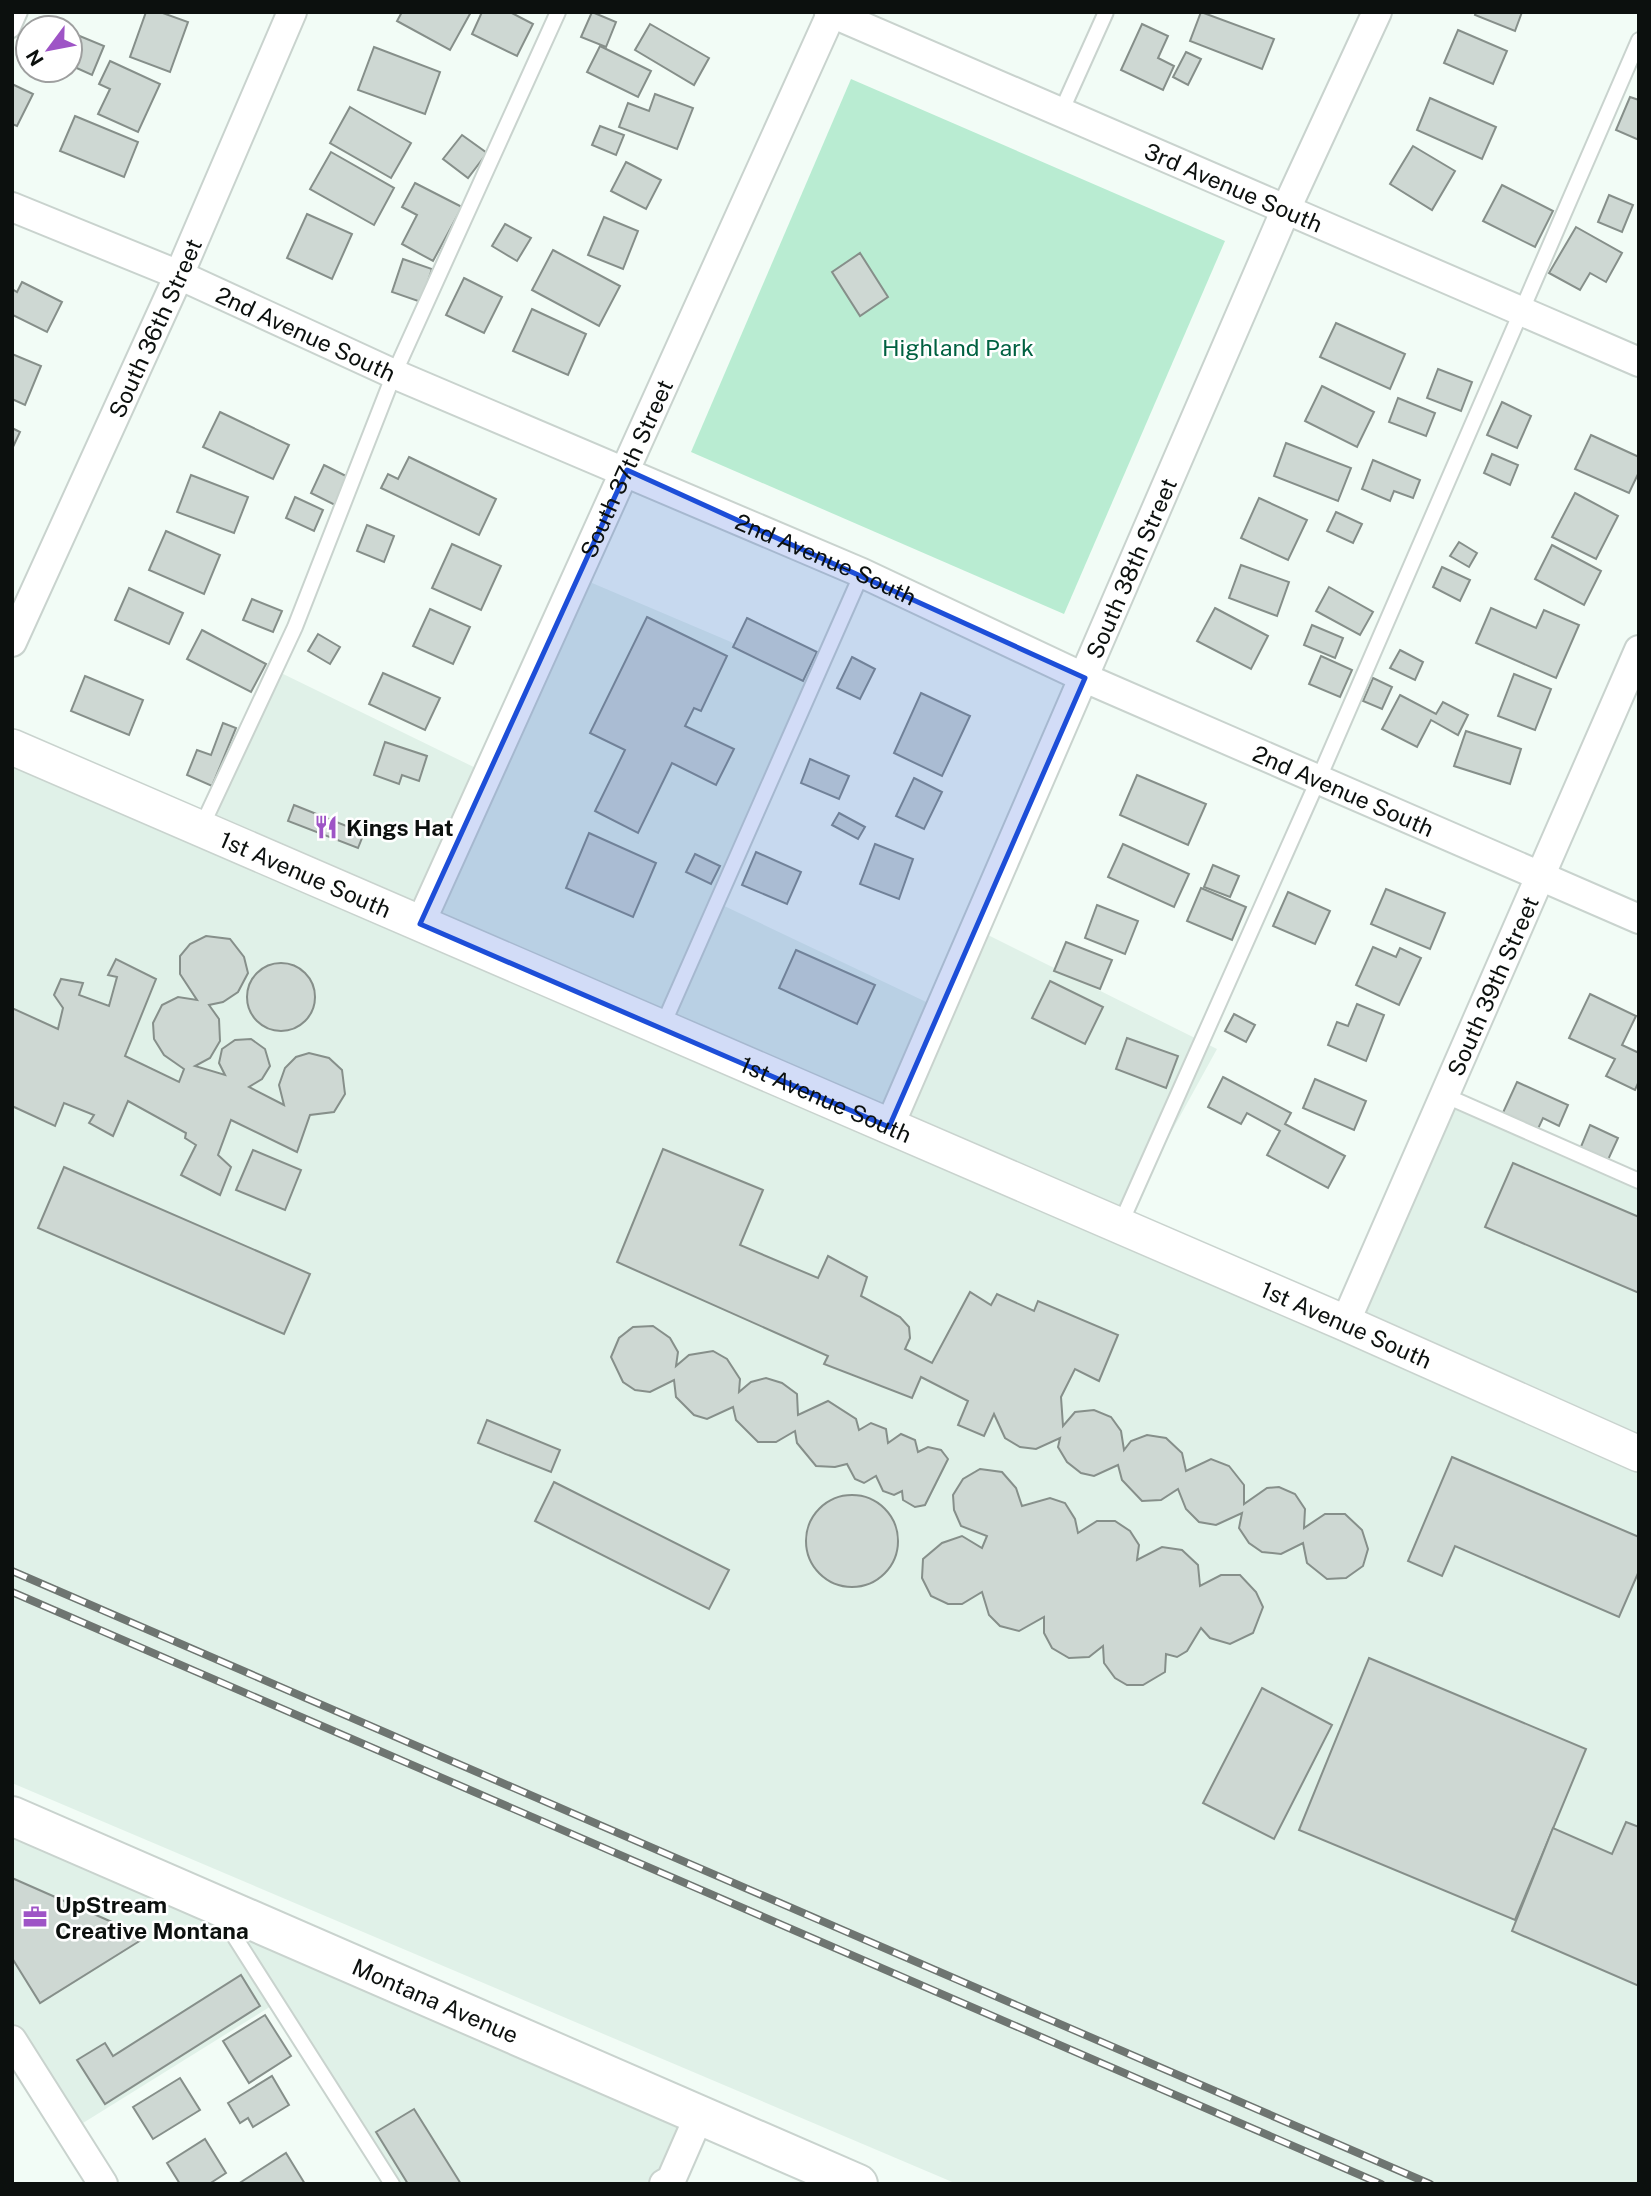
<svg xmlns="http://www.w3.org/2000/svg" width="1651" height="2196" viewBox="0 0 1651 2196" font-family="'Public Sans',sans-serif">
<rect width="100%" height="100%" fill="#f2fcf6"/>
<g fill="#e0f1e8">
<polygon points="578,577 816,678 718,903 941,1009 976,929 1217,1049 1120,1225 1345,1322 1444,1095 1639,1180 1639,2184 957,2184 12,1783 12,747 201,829 275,670 488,774"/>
<polygon points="12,1816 699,2116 664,2184 392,2184 276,2003 83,2123 12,2023"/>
</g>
<polygon fill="#b9ecd2" points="851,79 1225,241 1064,614 691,452"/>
<g fill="#ced8d3" stroke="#868f8a" stroke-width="2">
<polygon points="146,12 160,12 188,22 170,72 130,57"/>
<polygon points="402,12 471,12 450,50 397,21"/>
<polygon points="482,12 510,12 533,24 517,56 472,34"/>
<polygon points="592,12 616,22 606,47 581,37"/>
<polygon points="1201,12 1274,39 1262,69 1190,41"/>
<polygon points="1476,12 1522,12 1515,31 1475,15"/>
<polygon points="650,24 709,58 694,85 635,50"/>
<polygon points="1142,24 1168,36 1158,58 1174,66 1163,90 1121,70"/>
<polygon points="1458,30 1507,51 1493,84 1444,63"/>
<polygon points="70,32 104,46 92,75 70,65"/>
<polygon points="600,46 651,71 638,97 587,72"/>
<polygon points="374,47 440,72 425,114 358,90"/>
<polygon points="1186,52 1201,59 1188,85 1173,77"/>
<polygon points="110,61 160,84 138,132 98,114 110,89 99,84"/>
<polygon points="12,84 33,94 17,126 12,124"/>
<polygon points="655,94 693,108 677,149 619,127 628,103 649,111"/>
<polygon points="1630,97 1639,100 1639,140 1616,130"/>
<polygon points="1430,98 1496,127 1482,159 1417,130"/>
<polygon points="350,107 411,143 391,178 330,143"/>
<polygon points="75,116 138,142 124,177 60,151"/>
<polygon points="600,126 624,135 616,155 592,145"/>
<polygon points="462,135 487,153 468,178 443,159"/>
<polygon points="1413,146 1455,171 1432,210 1390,184"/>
<polygon points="331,152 394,188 374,225 310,189"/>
<polygon points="626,162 661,180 646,209 611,191"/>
<polygon points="415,183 462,207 433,261 402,244 417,215 402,207"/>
<polygon points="1502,185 1553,211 1535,247 1483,221"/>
<polygon points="1609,195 1633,205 1622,232 1598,222"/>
<polygon points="307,214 352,234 332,279 287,258"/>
<polygon points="604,217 638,231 623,269 588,255"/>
<polygon points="505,224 531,238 517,261 492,246"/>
<polygon points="1576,227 1622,253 1606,282 1590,273 1580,290 1549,273"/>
<polygon points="553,250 620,286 599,326 532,290"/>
<polygon points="860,253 888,297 860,316 832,272"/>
<polygon points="403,259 432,269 421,302 392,292"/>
<polygon points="464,278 502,297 484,333 446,315"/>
<polygon points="22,282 62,302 47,332 13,315 12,317 12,289 17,292"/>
<polygon points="532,309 586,334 568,375 513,351"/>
<polygon points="1336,323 1405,354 1390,389 1320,357"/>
<polygon points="12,354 41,366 25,405 12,399"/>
<polygon points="1438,369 1472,382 1461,411 1427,398"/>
<polygon points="1322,386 1374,412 1357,447 1305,421"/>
<polygon points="1398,398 1435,413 1426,436 1389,422"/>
<polygon points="1502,402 1531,416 1517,448 1487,435"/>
<polygon points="220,412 289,445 273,479 203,447"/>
<polygon points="12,428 20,432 12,449"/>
<polygon points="1591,435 1639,457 1639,472 1629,493 1575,469"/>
<polygon points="1286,443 1351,468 1338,501 1274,476"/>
<polygon points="1492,454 1518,465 1510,485 1484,473"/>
<polygon points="409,457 496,499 479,535 381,488 388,474 398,479"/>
<polygon points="1373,460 1420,480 1413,498 1394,491 1390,501 1362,489"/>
<polygon points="324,465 348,477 335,505 311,493"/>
<polygon points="191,475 248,497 234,533 177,512"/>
<polygon points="1575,493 1618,516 1596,559 1552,537"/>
<polygon points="295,497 323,510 314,531 286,518"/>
<polygon points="1259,498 1307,520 1288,560 1241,538"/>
<polygon points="1336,512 1362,524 1353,543 1327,531"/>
<polygon points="367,525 394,536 384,562 357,551"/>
<polygon points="166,531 220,555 204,594 149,570"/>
<polygon points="1459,542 1477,553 1469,567 1450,556"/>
<polygon points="452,544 501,566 481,610 432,588"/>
<polygon points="1552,545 1601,571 1584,605 1535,579"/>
<polygon points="1241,565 1289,582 1277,616 1229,598"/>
<polygon points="1442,567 1470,580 1460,601 1433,587"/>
<polygon points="1329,587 1373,612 1360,635 1316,611"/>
<polygon points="129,588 183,613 169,644 115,620"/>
<polygon points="252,599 282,611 273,632 243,620"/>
<polygon points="1215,608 1268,636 1251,669 1197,641"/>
<polygon points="1491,608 1536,628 1544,610 1579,625 1556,678 1476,643"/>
<polygon points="430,609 470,627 453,664 413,646"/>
<polygon points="647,617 727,656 701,711 694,708 685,726 734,749 716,785 672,763 638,833 595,811 625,750 590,733"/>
<polygon points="747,618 817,652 803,681 733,647"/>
<polygon points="1312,625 1343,638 1335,658 1304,645"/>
<polygon points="202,630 266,664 251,692 187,659"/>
<polygon points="318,634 340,647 330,664 308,651"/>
<polygon points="1400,650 1423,662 1415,680 1390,668"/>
<polygon points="1321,656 1352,670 1340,697 1309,684"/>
<polygon points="852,657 875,669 860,699 837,688"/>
<polygon points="383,673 440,698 425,730 369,704"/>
<polygon points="1514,674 1551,689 1535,730 1498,716"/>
<polygon points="85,676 143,700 129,735 71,711"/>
<polygon points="1373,678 1392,687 1382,709 1363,701"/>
<polygon points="921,693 970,716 942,776 894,753"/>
<polygon points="1400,695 1436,714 1443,702 1468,715 1458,735 1431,720 1417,747 1382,729"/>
<polygon points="223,723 236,728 212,786 187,775 197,750 211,755"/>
<polygon points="1466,731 1521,749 1510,784 1454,766"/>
<polygon points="385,742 427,756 419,781 402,775 399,784 374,775"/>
<polygon points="810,759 849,776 839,799 801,783"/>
<polygon points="1137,775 1206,804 1188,845 1120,815"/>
<polygon points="914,778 942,792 924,829 896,816"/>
<polygon points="294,805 364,833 358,848 288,821"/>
<polygon points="839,813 865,827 858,839 832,825"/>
<polygon points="589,833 656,863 633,917 566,888"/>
<polygon points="875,844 913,859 899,899 860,884"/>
<polygon points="1123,844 1189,874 1174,907 1108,877"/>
<polygon points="756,852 801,872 787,904 742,885"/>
<polygon points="695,854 720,866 711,884 686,872"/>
<polygon points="1213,865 1239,876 1230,897 1204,887"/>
<polygon points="1201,888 1246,907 1232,940 1187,921"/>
<polygon points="1386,889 1445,913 1430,949 1371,924"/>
<polygon points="1288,892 1330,911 1315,944 1273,926"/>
<polygon points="1097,905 1138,921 1125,954 1085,938"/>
<polygon points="206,936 230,939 244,957 248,973 238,992 223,1002 209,1005 219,1019 220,1041 210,1058 195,1066 225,1075 219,1063 222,1049 235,1040 251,1039 265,1049 270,1066 262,1079 249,1087 284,1105 279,1085 285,1068 296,1057 309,1053 329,1058 342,1070 345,1094 334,1112 310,1115 297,1152 231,1120 218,1155 231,1167 220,1195 181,1175 196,1145 185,1138 186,1133 128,1101 113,1136 89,1123 94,1115 64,1103 55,1126 12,1106 12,1008 58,1029 63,1008 54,995 61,979 83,983 79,995 109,1006 117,977 108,975 116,959 156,979 125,1056 179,1082 184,1069 164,1055 154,1039 153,1023 162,1005 178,997 197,1000 180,974 180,956 190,944"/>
<polygon points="1066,942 1112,960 1100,989 1054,971"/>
<polygon points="1373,947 1396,957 1400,948 1421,958 1399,1005 1356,985"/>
<polygon points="796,950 875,985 857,1024 779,988"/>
<circle cx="281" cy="997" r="34"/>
<polygon points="1050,981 1103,1007 1085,1044 1032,1018"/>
<polygon points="1590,994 1636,1016 1622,1045 1639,1053 1639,1081 1635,1090 1606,1076 1615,1059 1569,1038"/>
<polygon points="1357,1004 1384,1015 1366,1061 1328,1045 1337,1022 1348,1026"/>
<polygon points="1234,1014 1255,1025 1246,1042 1225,1031"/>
<polygon points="1127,1038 1178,1056 1166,1088 1116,1069"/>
<polygon points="1223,1077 1291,1113 1285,1124 1345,1156 1328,1188 1267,1155 1280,1131 1247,1113 1241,1124 1208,1107"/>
<polygon points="1315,1079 1366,1101 1354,1130 1303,1108"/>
<polygon points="1517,1082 1568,1105 1559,1126 1543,1118 1536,1133 1501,1117"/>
<polygon points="1590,1125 1618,1138 1607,1162 1580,1149"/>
<polygon points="663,1149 763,1190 740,1245 818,1278 828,1256 867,1277 861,1296 900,1317 909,1327 910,1338 905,1349 932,1363 970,1292 991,1305 997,1294 1034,1311 1038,1301 1118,1335 1099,1381 1075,1369 1061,1397 1063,1426 1075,1412 1094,1410 1111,1417 1121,1431 1124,1450 1131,1441 1147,1435 1166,1438 1182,1453 1186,1471 1211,1459 1229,1466 1244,1485 1244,1504 1267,1488 1279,1487 1295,1494 1305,1509 1304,1528 1325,1514 1345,1514 1362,1530 1368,1549 1363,1566 1346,1578 1327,1579 1307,1563 1303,1543 1281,1554 1262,1552 1249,1543 1239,1528 1242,1513 1216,1525 1199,1522 1186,1509 1178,1489 1161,1500 1142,1501 1122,1480 1118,1465 1094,1476 1081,1473 1067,1462 1058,1447 1060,1438 1036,1449 1020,1447 1005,1438 994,1414 984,1436 958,1425 968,1401 921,1377 912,1398 824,1364 828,1356 617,1262"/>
<polygon points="253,1150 301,1170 285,1210 236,1190"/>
<polygon points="1513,1163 1639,1217 1639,1293 1485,1227"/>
<polygon points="64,1167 310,1274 284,1334 38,1228"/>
<polygon points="653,1326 670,1338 678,1352 676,1366 689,1355 713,1351 727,1359 740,1379 739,1392 751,1382 766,1378 782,1383 797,1394 798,1415 828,1401 856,1419 859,1430 871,1423 886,1429 888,1443 901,1434 915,1440 918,1452 928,1447 941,1450 948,1459 925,1505 915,1507 903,1500 902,1491 894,1495 883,1491 876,1476 864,1483 855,1479 847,1464 835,1467 816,1466 797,1443 795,1431 776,1442 758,1442 736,1420 733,1407 707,1419 694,1415 676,1397 674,1380 650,1392 635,1390 623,1382 611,1357 619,1338 633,1327"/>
<polygon points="487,1420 560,1450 551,1472 478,1443"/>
<polygon points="1452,1457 1639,1537 1639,1571 1619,1617 1455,1546 1442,1576 1408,1561"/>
<polygon points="980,1469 1002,1472 1016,1488 1022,1506 1050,1498 1065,1503 1075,1519 1078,1533 1097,1521 1115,1521 1130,1531 1139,1545 1137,1560 1162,1547 1182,1550 1198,1565 1200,1586 1221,1575 1240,1575 1256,1592 1263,1607 1253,1633 1230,1644 1210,1638 1201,1628 1187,1651 1177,1657 1166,1654 1165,1672 1143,1685 1127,1685 1115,1678 1104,1663 1103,1646 1089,1657 1069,1658 1052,1648 1044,1633 1044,1617 1019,1631 1000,1626 989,1615 982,1592 962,1604 948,1604 931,1596 922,1578 923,1559 942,1543 962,1536 982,1548 987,1536 961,1526 954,1510 953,1495 963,1479"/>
<polygon points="554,1482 729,1570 709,1609 535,1521"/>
<circle cx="852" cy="1541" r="46"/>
<polygon points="1369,1658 1586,1749 1515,1920 1299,1830"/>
<polygon points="1262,1688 1332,1725 1274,1839 1203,1803"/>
<polygon points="1626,1822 1639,1827 1639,1986 1512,1931 1553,1828 1612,1854"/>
<polygon points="12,1878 146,1937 40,2003 12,1958"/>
<polygon points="241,1975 260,2006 105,2104 77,2060 105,2043 113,2056"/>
<polygon points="265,2015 291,2056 249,2083 223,2041"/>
<polygon points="272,2076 289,2105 253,2127 248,2118 240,2123 228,2103"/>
<polygon points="180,2078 200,2110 153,2139 133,2107"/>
<polygon points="414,2109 461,2184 408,2184 376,2132"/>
<polygon points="205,2139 226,2173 209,2184 180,2184 167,2163"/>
<polygon points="286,2153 305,2184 238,2184"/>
</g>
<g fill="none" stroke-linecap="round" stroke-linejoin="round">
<g stroke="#c9d3ce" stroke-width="18">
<g id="service">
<polyline points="12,30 20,12"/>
<polyline points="1061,112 1106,12"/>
<polyline points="201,828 295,627 394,374 558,12"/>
<polyline points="662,1027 862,573"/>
<polyline points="1444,1095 1639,1181"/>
<polyline points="1120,1225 1319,778 1639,40"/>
<polyline points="222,1917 392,2184"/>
</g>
</g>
<g stroke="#c9d3ce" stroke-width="32">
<g id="minor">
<path id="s1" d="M829,12l810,350"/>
<path id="s2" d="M12,207l167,68 215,99 468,199 223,105 554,241"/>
<path id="s3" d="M12,642l167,-367 113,-263"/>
<path id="s4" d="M420,924l412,-912"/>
<path id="s5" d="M889,1127l397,-918 91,-197"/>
<path id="s6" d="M1345,1323l294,-673"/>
<polyline points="12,2040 103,2184"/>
<polyline points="664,2184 671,2180 699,2116"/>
</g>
</g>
<g stroke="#c9d3ce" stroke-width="38">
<g id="tertiary">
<path id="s7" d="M12,747l1333,576 294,131"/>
</g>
</g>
<g stroke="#c9d3ce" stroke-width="42">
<g id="primary">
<path id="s8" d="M12,1816l846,368"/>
</g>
</g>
<use href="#service" stroke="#fff" stroke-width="14"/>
<use href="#minor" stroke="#fff" stroke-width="28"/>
<use href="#tertiary" stroke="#fff" stroke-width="35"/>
<use href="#primary" stroke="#fff" stroke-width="38"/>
<g stroke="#6e7571" stroke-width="8">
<g id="rail">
<polyline points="12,1571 1430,2184"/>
<polyline points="12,1592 1381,2184"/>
</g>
</g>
<use href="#rail" stroke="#fff" stroke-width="5" stroke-dasharray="16" stroke-linecap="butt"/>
</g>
<path fill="#1d4ed8" fill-opacity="0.2" stroke="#1d4ed8" stroke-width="5" stroke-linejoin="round" d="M627,470l458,208 -196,449 -469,-203z"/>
<defs>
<g id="restaurant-bare" transform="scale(1.89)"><path d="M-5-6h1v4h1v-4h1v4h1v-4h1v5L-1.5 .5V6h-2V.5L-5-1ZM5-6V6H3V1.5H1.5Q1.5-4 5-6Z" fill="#9e54c6" stroke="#fff" stroke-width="2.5" paint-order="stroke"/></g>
<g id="office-bare" transform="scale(1.89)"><path d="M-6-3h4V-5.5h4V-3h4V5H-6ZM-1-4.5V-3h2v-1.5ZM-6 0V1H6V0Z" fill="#9e54c6" stroke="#fff" stroke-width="2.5" paint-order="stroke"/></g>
</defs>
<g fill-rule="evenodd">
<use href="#restaurant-bare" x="326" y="827"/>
<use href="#office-bare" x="35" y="1917"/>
</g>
<g text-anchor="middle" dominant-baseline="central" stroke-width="5" stroke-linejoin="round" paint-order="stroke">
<g font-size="23" fill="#0c100e" stroke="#fff">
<text stroke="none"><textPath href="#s1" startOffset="441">3rd Avenue South</textPath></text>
<text stroke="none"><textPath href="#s3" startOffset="345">South 36th Street</textPath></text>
<text stroke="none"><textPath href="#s2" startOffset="320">2nd Avenue South</textPath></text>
<text stroke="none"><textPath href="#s4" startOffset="500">South 37th Street</textPath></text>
<text stroke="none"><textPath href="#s2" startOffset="887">2nd Avenue South</textPath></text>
<text stroke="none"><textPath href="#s5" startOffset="609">South 38th Street</textPath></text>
<text stroke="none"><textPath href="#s2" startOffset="1454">2nd Avenue South</textPath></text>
<text stroke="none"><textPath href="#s7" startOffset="320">1st Avenue South</textPath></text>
<text stroke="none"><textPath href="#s6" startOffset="368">South 39th Street</textPath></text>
<text stroke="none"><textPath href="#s7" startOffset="887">1st Avenue South</textPath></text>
<text stroke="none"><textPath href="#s7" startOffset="1454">1st Avenue South</textPath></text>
<text stroke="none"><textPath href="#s8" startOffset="462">Montana Avenue</textPath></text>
</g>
<g font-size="23" fill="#006141" stroke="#fff">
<text x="958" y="347">Highland Park</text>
</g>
<g font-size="23" font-weight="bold" fill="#0c100e" stroke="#fff" text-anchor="start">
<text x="346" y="827">Kings Hat</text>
<text x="55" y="1904">UpStream<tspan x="55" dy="26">Creative Montana</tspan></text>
</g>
</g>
<rect width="1651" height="2196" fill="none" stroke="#0c100e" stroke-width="28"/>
<g transform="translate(49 49) rotate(238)"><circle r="33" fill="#ffffff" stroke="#9e9f9f" stroke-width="2"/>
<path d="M0-5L12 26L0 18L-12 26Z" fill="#9e54c6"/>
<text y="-10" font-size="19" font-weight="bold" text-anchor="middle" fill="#0c100e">N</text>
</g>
</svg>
